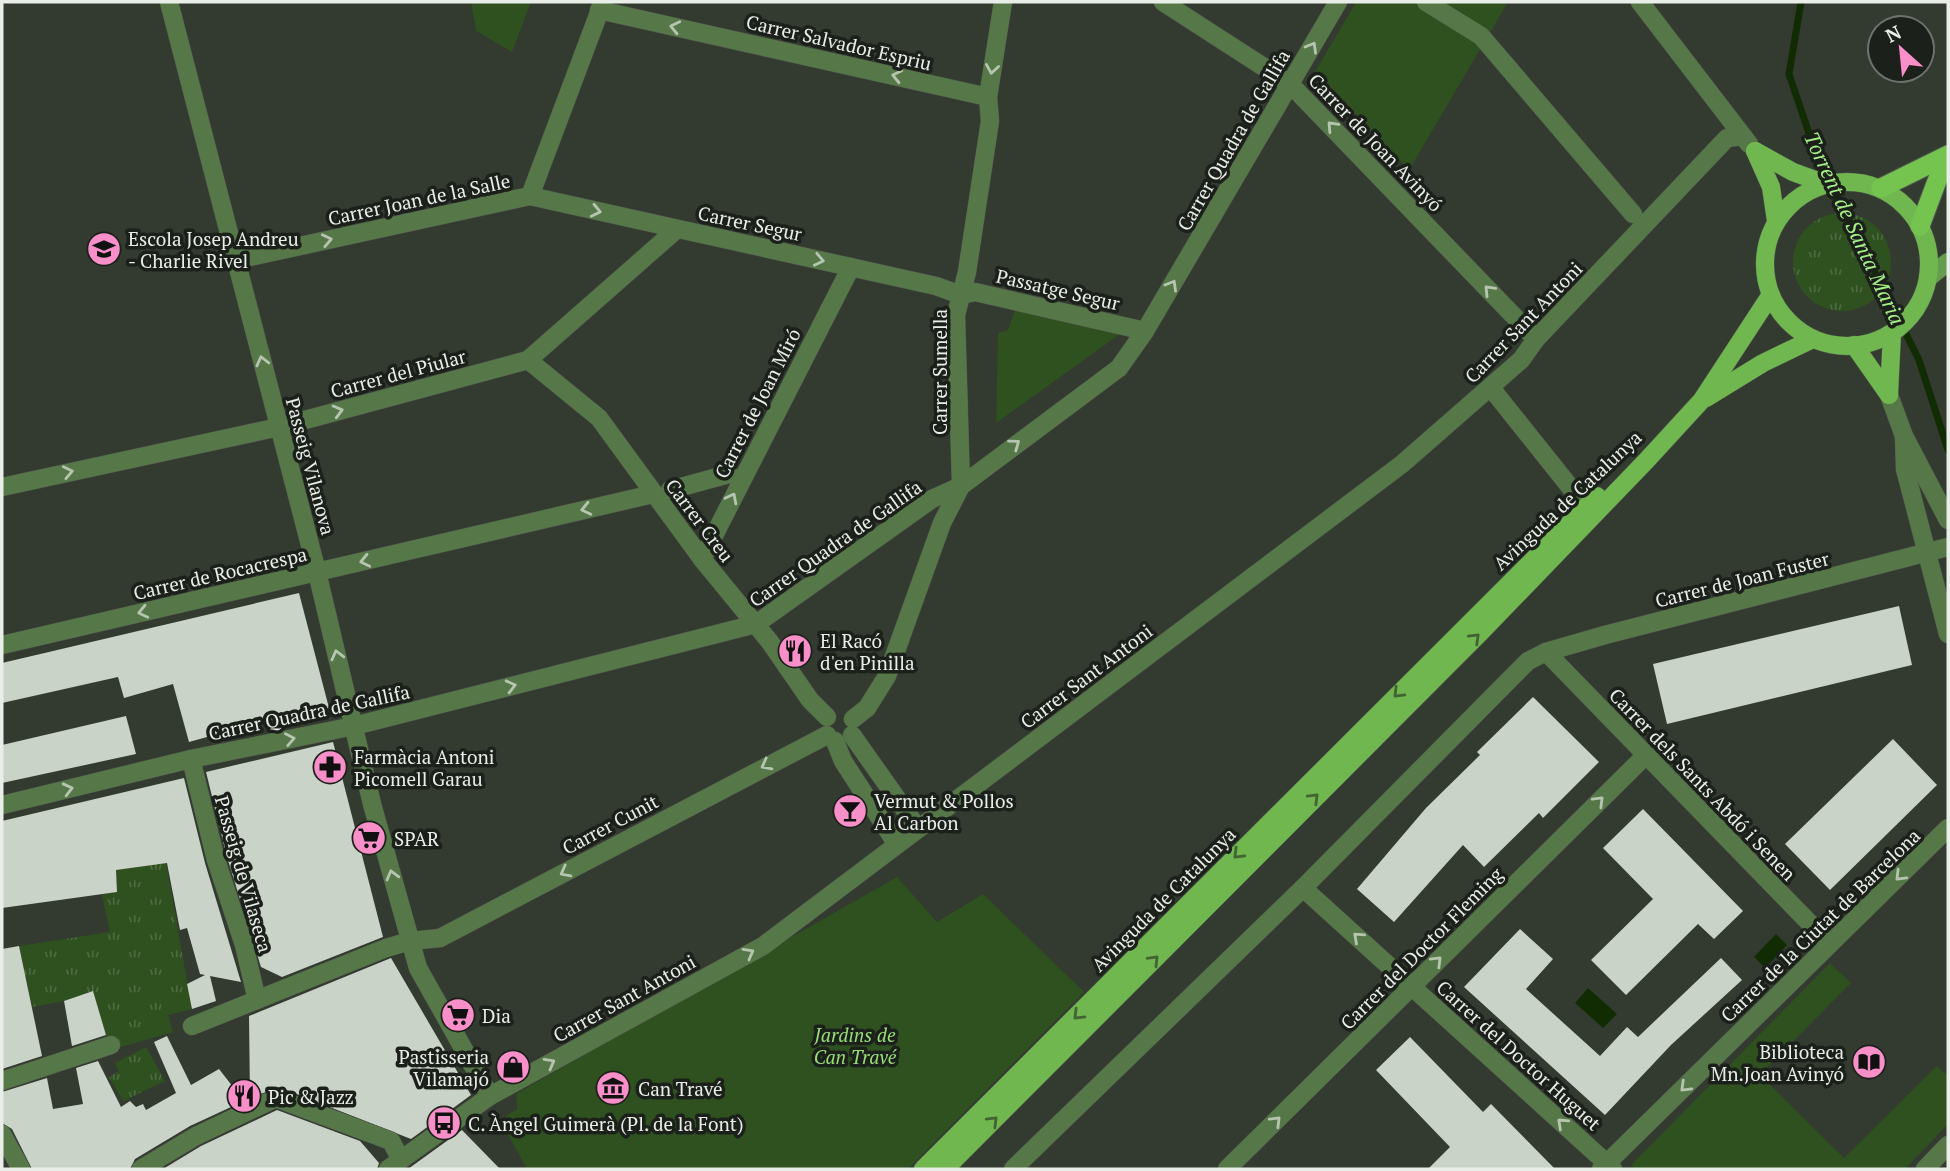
<svg xmlns="http://www.w3.org/2000/svg" width="1950" height="1171" viewBox="0 0 1950 1171" font-family="'PT Serif',serif">
<defs>
<pattern id="grass-tufts" width="24" height="20" patternUnits="userSpaceOnUse" patternTransform="scale(1.75)"><rect width="24" height="20" fill="#2f501f"/><path d="M3 7l-1-3M5 7V3M7 7l1-3M15 17l-1-3M17 17v-4M19 17l1-3" fill="none" stroke="#4d6a40"/></pattern>
</defs>
<rect width="100%" height="100%" fill="#333a30"/>
<g fill="url(#grass-tufts)">
<circle cx="1842" cy="262" r="49"/>
<polygon points="162,840 192,1009 168,1015 173,1032 121,1047 107,1039 93,991 64,1001 32,1007 19,946 110,932 102,895 117,892 116,870 140,866"/>
<polygon points="146,1047 165,1081 123,1101 109,1077 119,1071 115,1063"/>
</g>
<g fill="#2f501f">
<polygon points="471,2 531,2 512,52 476,31"/>
<polygon points="1356,2 1508,2 1409,170 1315,72"/>
<polygon points="1015,310 1123,332 996,423 998,333 1008,330"/>
<polygon points="897,877 937,922 983,894 1084,992 908,1169 527,1169 500,1120 517,1109 516,1094"/>
<polygon points="1830,963 1851,983 1760,1075 1844,1158 1937,1066 1948,1076 1948,1124 1905,1169 1635,1169 1631,1165"/>
</g>
<g fill="#112c03">
<polygon points="1776,934 1787,945 1765,968 1754,957"/>
<polygon points="1588,988 1617,1014 1603,1028 1575,1003"/>
</g>
<g fill="none" stroke-linecap="round" stroke-linejoin="round">
<polyline stroke="#112c03" stroke-width="7" points="1801,2 1789,74 1816,154 1919,360 1948,450"/>
</g>
<g fill="#cad3c7">
<polygon points="299,593 329,708 265,721 189,742 173,684 124,698 118,677 2,703 2,663"/>
<polygon points="1899,606 1912,665 1667,724 1653,664"/>
<polygon points="1533,697 1599,762 1543,818 1539,813 1484,867 1463,845 1394,922 1357,889 1426,808 1480,755 1477,752"/>
<polygon points="126,716 136,754 2,783 2,745"/>
<polygon points="1893,739 1937,785 1830,890 1785,844"/>
<polygon points="333,742 383,937 282,977 261,967 227,857 206,772"/>
<polygon points="184,778 205,863 241,982 210,976 216,1001 192,1009 187,984 205,975 200,974 187,928 180,930 167,863 116,870 117,892 2,908 2,821"/>
<polygon points="1643,809 1743,911 1714,939 1698,924 1626,995 1591,960 1653,899 1603,848"/>
<polygon points="1520,929 1553,959 1526,989 1600,1056 1627,1027 1638,1037 1721,958 1742,980 1671,1045 1605,1115 1464,987"/>
<polygon points="19,946 42,1056 2,1069 2,949"/>
<polygon points="391,958 471,1095 411,1139 279,1087 250,1098 249,1016"/>
<polygon points="93,991 106,1035 72,1046 64,1001"/>
<polygon points="167,1036 191,1085 219,1069 244,1101 190,1126 135,1159 130,1169 32,1169 12,1129 2,1123 2,1092 47,1078 53,1109 83,1104 76,1068 98,1061 121,1107 130,1101 136,1107 143,1104 146,1110 176,1093 154,1042"/>
<polygon points="1410,1037 1483,1112 1491,1104 1555,1169 1428,1169 1450,1147 1376,1070"/>
<polygon points="277,1110 360,1141 379,1163 377,1169 163,1169 201,1146"/>
<polygon points="462,1130 500,1169 407,1169 408,1169"/>
</g>
<g fill="none" stroke-linecap="round" stroke-linejoin="round">
<g stroke="#50574d" stroke-width="19">
<g id="pedestrian">
<polyline points="1426,2 1481,36 1633,214"/>
<polyline points="961,295 975,292 1145,331"/>
<polyline points="670,490 729,474"/>
<polyline points="141,1169 196,1136 276,1098 391,1141 401,1160"/>
</g>
</g>
<g stroke="#50574d" stroke-width="19">
<g id="minor">
<polyline points="169,2 317,572 372,804 418,968 490,1096"/>
<polyline points="1163,2 1290,84 1536,339"/>
<polyline points="1640,2 1749,144"/>
<polyline points="599,10 988,97"/>
<polyline points="530,196 603,2"/>
<polyline points="236,260 530,196 936,286 961,295"/>
<polyline points="528,360 599,418 702,559 770,642 810,700 827,717"/>
<polyline points="1491,388 1586,507"/>
<polyline points="1889,395 1904,436 1948,520"/>
<polyline points="1904,436 1905,469 1948,634"/>
<polyline points="2,487 279,427 528,360 677,229"/>
<polyline points="702,559 851,267"/>
<polyline points="2,645 653,494"/>
<polyline points="1546,652 1830,944"/>
<polyline points="853,719 867,708 887,676 942,523 961,486 956,315 967,272 990,121 988,97 1003,2"/>
<polyline points="852,735 917,827"/>
<polyline points="835,741 843,761 896,843"/>
<polyline points="191,759 216,860 244,945 257,1000"/>
<polyline points="2,805 191,759 354,726 756,624 932,499 961,486 1119,368 1145,331 1338,2"/>
<polyline points="1303,888 1613,1169"/>
<polyline points="192,1026 386,948 410,941 440,938 827,735"/>
<polyline points="2,1081 111,1045"/>
<polyline points="2,1134 21,1169"/>
<polyline points="388,1169 490,1096 763,946 1402,464 1521,360 1536,339 1727,138 1743,136"/>
<polyline points="1013,1169 1303,888 1528,661 1546,652 1605,635 1948,547"/>
<polyline points="1227,1169 1645,756"/>
<polyline points="1601,1169 1948,828"/>
<polyline points="1925,1169 1948,1145"/>
</g>
</g>
<g stroke="#50574d" stroke-width="19">
<polyline id="secondary" points="1928,278 1948,262"/>
</g>
<g stroke="#50574d" stroke-width="19">
<g id="primary">
<polyline points="1755,151 1793,172 1826,184"/>
<polyline points="1755,151 1771,187 1776,221"/>
<circle cx="1847" cy="264" r="82"/>
<polyline points="1854,345 1889,395"/>
<polyline points="1889,395 1892,333"/>
<polyline points="1706,398 1763,363 1813,339"/>
<polyline points="923,1169 1597,496"/>
<polyline points="945,1169 1481,632 1646,461 1702,400 1770,296"/>
</g>
</g>
<g stroke="#50574d" stroke-width="21">
<g id="trunk">
<polyline points="1881,188 1948,155"/>
<polyline points="1920,226 1946,157"/>
</g>
</g>
<use href="#pedestrian" stroke="#567848" stroke-width="18"/>
<use href="#minor" stroke="#567848" stroke-width="18"/>
<use href="#secondary" stroke="#659c4d" stroke-width="18"/>
<use href="#primary" stroke="#70b750" stroke-width="18"/>
<use href="#trunk" stroke="#75c450" stroke-width="19"/>
</g>
<defs><path id="oneway-chevron" d="M-2-3.5L2.5 0L-2 3.5" fill="none" stroke-width="1.6" stroke-linecap="round" stroke-linejoin="round" transform="scale(1.75)"/></defs>
<g stroke="#b6c5b0">
<use href="#oneway-chevron" transform="translate(675 27) rotate(-167)"/>
<use href="#oneway-chevron" transform="translate(1312 47) rotate(-60)"/>
<use href="#oneway-chevron" transform="translate(992 69) rotate(99)"/>
<use href="#oneway-chevron" transform="translate(897 76) rotate(-167)"/>
<use href="#oneway-chevron" transform="translate(1332 126) rotate(-133)"/>
<use href="#oneway-chevron" transform="translate(596 211) rotate(13)"/>
<use href="#oneway-chevron" transform="translate(327 240) rotate(-12)"/>
<use href="#oneway-chevron" transform="translate(819 260) rotate(12)"/>
<use href="#oneway-chevron" transform="translate(1172 285) rotate(-60)"/>
<use href="#oneway-chevron" transform="translate(1489 290) rotate(-134)"/>
<use href="#oneway-chevron" transform="translate(262 361) rotate(-104)"/>
<use href="#oneway-chevron" transform="translate(338 411) rotate(-15)"/>
<use href="#oneway-chevron" transform="translate(1015 444) rotate(-36)"/>
<use href="#oneway-chevron" transform="translate(68 472) rotate(-12)"/>
<use href="#oneway-chevron" transform="translate(732 498) rotate(-63)"/>
<use href="#oneway-chevron" transform="translate(586 509) rotate(167)"/>
<use href="#oneway-chevron" transform="translate(365 561) rotate(167)"/>
<use href="#oneway-chevron" transform="translate(143 612) rotate(167)"/>
<use href="#oneway-chevron" transform="translate(337 655) rotate(-104)"/>
<use href="#oneway-chevron" transform="translate(511 686) rotate(-14)"/>
<use href="#oneway-chevron" transform="translate(290 739) rotate(-11)"/>
<use href="#oneway-chevron" transform="translate(766 765) rotate(152)"/>
<use href="#oneway-chevron" transform="translate(68 789) rotate(-14)"/>
<use href="#oneway-chevron" transform="translate(1599 801) rotate(-45)"/>
<use href="#oneway-chevron" transform="translate(565 872) rotate(152)"/>
<use href="#oneway-chevron" transform="translate(392 875) rotate(-105)"/>
<use href="#oneway-chevron" transform="translate(1900 876) rotate(135)"/>
<use href="#oneway-chevron" transform="translate(1358 937) rotate(-138)"/>
<use href="#oneway-chevron" transform="translate(749 953) rotate(-29)"/>
<use href="#oneway-chevron" transform="translate(1437 961) rotate(-45)"/>
<use href="#oneway-chevron" transform="translate(550 1063) rotate(-29)"/>
<use href="#oneway-chevron" transform="translate(1685 1087) rotate(136)"/>
<use href="#oneway-chevron" transform="translate(1276 1121) rotate(-45)"/>
<use href="#oneway-chevron" transform="translate(1562 1123) rotate(-137)"/>
</g>
<g stroke="#426433">
<use href="#oneway-chevron" transform="translate(1475 638) rotate(-44)"/>
<use href="#oneway-chevron" transform="translate(1398 693) rotate(135)"/>
<use href="#oneway-chevron" transform="translate(1314 798) rotate(-45)"/>
<use href="#oneway-chevron" transform="translate(1238 854) rotate(135)"/>
<use href="#oneway-chevron" transform="translate(1154 960) rotate(-46)"/>
<use href="#oneway-chevron" transform="translate(1078 1015) rotate(135)"/>
<use href="#oneway-chevron" transform="translate(993 1121) rotate(-45)"/>
</g>
<defs>
<g id="school-disc" transform="scale(1.75)"><circle r="9.5" fill="#f98fc9" stroke="#1c201b"/><path d="M0-5L7-2L0 1L-7-2ZM-4 1L0 2.5L4 1V4Q0 6-4 4Z" fill="#111"/></g>
<g id="restaurant-disc" transform="scale(1.75)"><circle r="9.5" fill="#f98fc9" stroke="#1c201b"/><path d="M-5-6h1v4h1v-4h1v4h1v-4h1v5L-1.5 .5V6h-2V.5L-5-1ZM5-6V6H3V1.5H1.5Q1.5-4 5-6Z" fill="#111"/></g>
<g id="pharmacy-disc" transform="scale(1.75)"><circle r="9.5" fill="#f98fc9" stroke="#1c201b"/><path d="M-2-6h4v4h4v4h-4v4h-4v-4h-4v-4h4Z" fill="#111"/></g>
<g id="bar-disc" transform="scale(1.75)"><circle r="9.5" fill="#f98fc9" stroke="#1c201b"/><path d="M-6-5H6L.8 .8V4.5H3.5V6h-7V4.5H-.8V.8Z" fill="#111"/></g>
<g id="supermarket-disc" transform="scale(1.75)"><circle r="9.5" fill="#f98fc9" stroke="#1c201b"/><path d="M-6-5.5h2.5l.6 2H6L4.5 2H-2.5L-4.4-4H-6ZM-1.5 3.2a1.3 1.3 0 1 0 .1 0ZM3 3.2a1.3 1.3 0 1 0 .1 0Z" fill="#111"/></g>
<g id="library-disc" transform="scale(1.75)"><circle r="9.5" fill="#f98fc9" stroke="#1c201b"/><path d="M-6-4Q-3-5.5-.7-3.5V5Q-3 3-6 4ZM6-4Q3-5.5 .7-3.5V5Q3 3 6 4Z" fill="#111"/></g>
<g id="shop-disc" transform="scale(1.75)"><circle r="9.5" fill="#f98fc9" stroke="#1c201b"/><path d="M-5-2.5h2.3a2.7 3.5 0 0 1 5.4 0H5L5.5 6h-11ZM-1.5-2.5h3a1.5 2.3 0 0 0-3 0Z" fill="#111"/></g>
<g id="museum-disc" transform="scale(1.75)"><circle r="9.5" fill="#f98fc9" stroke="#1c201b"/><path d="M0-6L6-3V-2H-6V-3ZM-5-1h2V3h-2ZM-1-1h2V3h-2ZM3-1h2V3H3ZM-6 4H6V6H-6Z" fill="#111"/></g>
<g id="bus-disc" transform="scale(1.75)"><circle r="9.5" fill="#f98fc9" stroke="#1c201b"/><path d="M-5-6H5V4H4V6H2V4H-2V6H-4V4H-5ZM-3.5-4V0h7V-4ZM-3.5 1.2v1.5H-2V1.2ZM2 1.2v1.5H3.5V1.2Z" fill="#111"/></g>
</defs>
<g fill-rule="evenodd">
<use href="#school-disc" x="104" y="249"/>
<use href="#restaurant-disc" x="795" y="651"/>
<use href="#pharmacy-disc" x="330" y="767"/>
<use href="#bar-disc" x="850" y="811"/>
<use href="#supermarket-disc" x="369" y="838"/>
<use href="#supermarket-disc" x="458" y="1015"/>
<use href="#library-disc" x="1869" y="1062"/>
<use href="#shop-disc" x="513" y="1067"/>
<use href="#museum-disc" x="613" y="1088"/>
<use href="#restaurant-disc" x="244" y="1096"/>
<use href="#bus-disc" x="444" y="1123"/>
</g>
<g text-anchor="middle" dominant-baseline="central" stroke-width="7" stroke-linejoin="round" paint-order="stroke">
<g font-size="19" fill="#eaeee8" stroke="#1c201b">
<text transform="translate(839 42) rotate(13)">Carrer Salvador Espriu</text>
<text transform="translate(1233 140) rotate(-60)">Carrer Quadra de Gallifa</text>
<text transform="translate(1376 142) rotate(46)">Carrer de Joan Avinyó</text>
<text transform="translate(419 199) rotate(-12)">Carrer Joan de la Salle</text>
<text transform="translate(750 223) rotate(12)">Carrer Segur</text>
<text transform="translate(1058 289) rotate(13)">Passatge Segur</text>
<text transform="translate(1523 322) rotate(-46)">Carrer Sant Antoni</text>
<text transform="translate(939 372) rotate(-90)">Carrer Sumella</text>
<text transform="translate(398 373) rotate(-15)">Carrer del Piular</text>
<text transform="translate(757 403) rotate(-63)">Carrer de Joan Miró</text>
<text transform="translate(311 466) rotate(75)">Passeig Vilanova</text>
<text transform="translate(1567 500) rotate(-43)">Avinguda de Catalunya</text>
<text transform="translate(700 520) rotate(53)">Carrer Creu</text>
<text transform="translate(835 543) rotate(-35)">Carrer Quadra de Gallifa</text>
<text transform="translate(220 573) rotate(-13)">Carrer de Rocacrespa</text>
<text transform="translate(1742 579) rotate(-14)">Carrer de Joan Fuster</text>
<text transform="translate(1086 676) rotate(-37)">Carrer Sant Antoni</text>
<text transform="translate(309 712) rotate(-12)">Carrer Quadra de Gallifa</text>
<text transform="translate(1703 784) rotate(46)">Carrer dels Sants Abdó i Senen</text>
<text transform="translate(610 824) rotate(-28)">Carrer Cunit</text>
<text transform="translate(244 874) rotate(74)">Passeig de Vilaseca</text>
<text transform="translate(1163 899) rotate(-45)">Avinguda de Catalunya</text>
<text transform="translate(1820 925) rotate(-44)">Carrer de la Ciutat de Barcelona</text>
<text transform="translate(1421 948) rotate(-45)">Carrer del Doctor Fleming</text>
<text transform="translate(624 998) rotate(-29)">Carrer Sant Antoni</text>
<text transform="translate(1519 1055) rotate(42)">Carrer del Doctor Huguet</text>
</g>
<g font-size="19" fill="#eaeee8" stroke="#1c201b" text-anchor="start">
<text x="128" y="238">Escola Josep Andreu<tspan x="128" dy="22">- Charlie Rivel</tspan></text>
<text x="820" y="640">El Racó<tspan x="820" dy="22">d'en Pinilla</tspan></text>
<text x="354" y="756">Farmàcia Antoni<tspan x="354" dy="22">Picomell Garau</tspan></text>
<text x="874" y="800">Vermut &amp; Pollos<tspan x="874" dy="22">Al Carbon</tspan></text>
<text x="394" y="838">SPAR</text>
<text x="482" y="1015">Dia</text>
<text x="1844" y="1051" text-anchor="end">Biblioteca<tspan x="1844" dy="22">Mn.Joan Avinyó</tspan></text>
<text x="489" y="1056" text-anchor="end">Pastisseria<tspan x="489" dy="22">Vilamajó</tspan></text>
<text x="638" y="1088">Can Travé</text>
<text x="268" y="1096">Pic &amp; Jazz</text>
<text x="468" y="1123">C. Àngel Guimerà (Pl. de la Font)</text>
</g>
<g font-size="19" font-style="italic" fill="#97de77" stroke="#1c201b">
<text x="855" y="1034">Jardins de<tspan x="855" dy="22">Can Travé</tspan></text>
</g>
<g font-size="21" font-style="italic" fill="#a7ef88" stroke="#1c201b">
<text transform="translate(1855 228) rotate(65)">Torrent de Santa Maria</text>
</g>
</g>
<rect width="1950" height="1171" fill="none" stroke="#eaeee8" stroke-width="7"/>
<g transform="translate(1901 49) rotate(333)"><circle r="33" fill="#1c201b" stroke="#6e726d" stroke-width="2"/>
<path d="M0-5L12 26L0 18L-12 26Z" fill="#f98fc9"/>
<text y="-10" font-size="19" font-weight="bold" text-anchor="middle" fill="#eaeee8">N</text>
</g>
</svg>
